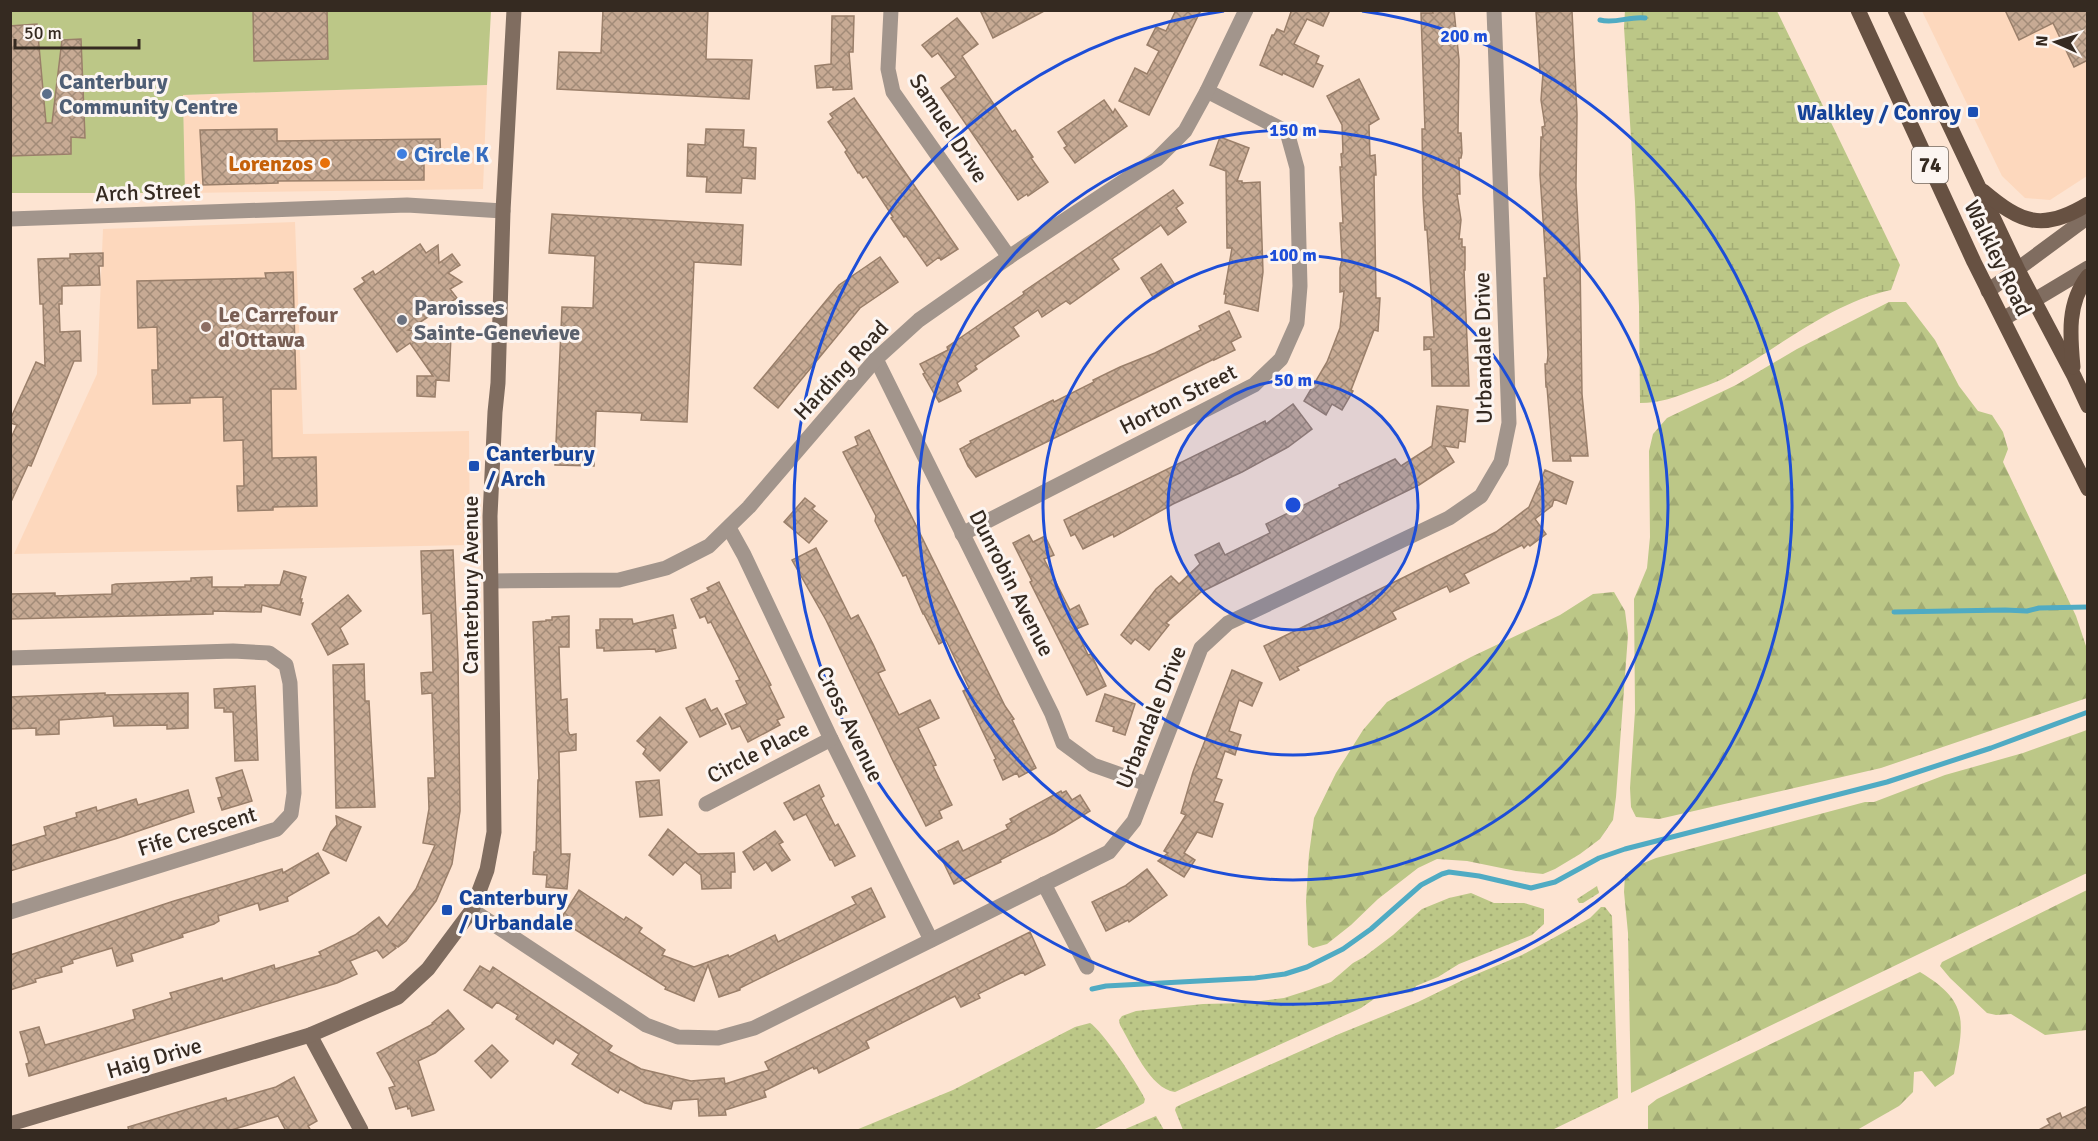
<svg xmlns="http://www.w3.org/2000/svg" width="2098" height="1141" viewBox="0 0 2098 1141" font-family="Signika,sans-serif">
<defs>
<pattern id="grass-dots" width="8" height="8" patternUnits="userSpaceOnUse" patternTransform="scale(1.5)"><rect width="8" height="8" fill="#bcc787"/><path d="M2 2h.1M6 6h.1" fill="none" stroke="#a2ab74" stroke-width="1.8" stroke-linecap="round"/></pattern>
<pattern id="forest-firs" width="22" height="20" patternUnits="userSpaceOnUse" patternTransform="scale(1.5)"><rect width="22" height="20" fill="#bcc787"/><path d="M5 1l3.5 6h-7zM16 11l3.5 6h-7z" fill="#a2ab74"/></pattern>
<pattern id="wetland-marsh" width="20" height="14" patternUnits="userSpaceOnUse" patternTransform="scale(1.5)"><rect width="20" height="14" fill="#bcc787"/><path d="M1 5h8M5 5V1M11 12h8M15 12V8" fill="none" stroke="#a2ab74"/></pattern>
<pattern id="building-cross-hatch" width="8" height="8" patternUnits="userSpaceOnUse" patternTransform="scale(1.5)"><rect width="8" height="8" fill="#c7aa94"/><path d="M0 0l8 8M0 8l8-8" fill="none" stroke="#a28b78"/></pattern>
</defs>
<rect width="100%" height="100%" fill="#fde4d2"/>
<g fill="#fdd8bd">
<polygon points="1922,11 2087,11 2087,176 2050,200 2025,198 2002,176"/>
<polygon points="487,85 483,189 185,193 183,95"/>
<polygon points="295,222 303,434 469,431 470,545 14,554 97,374 103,229"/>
</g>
<g fill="url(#grass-dots)">
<polygon points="1597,886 1599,893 1583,903 1579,903 1577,899"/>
<path d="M1471,893l23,10h30l20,6v15l-12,11 -73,29 -21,13 -22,9 -3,6 -36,5 -16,11 -186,84c-25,-3 -43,-47 -55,-67l-1,-5 3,-4 14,-5 67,-7 43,-1 38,-5 25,-8 22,-8 22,-19 11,-6 29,-22 29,-26 27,-11z"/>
<polygon points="1601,907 1605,907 1612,916 1618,1098 1552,1130 1183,1130 1175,1110 1176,1107 1182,1104 1339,1034 1418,1002 1465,979 1522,955 1590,918"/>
<path d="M1090,1023c12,7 48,61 55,76l-1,4 -5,3 -46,24h-237l97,-40 122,-63z"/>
<polygon points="1156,1116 1164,1130 1123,1130"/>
</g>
<g fill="url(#forest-firs)">
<polygon points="1889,302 1906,302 1935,340 1959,386 1978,411 1992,415 2003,432 2008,449 2003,462 2076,616 2087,649 2087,698 1881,768 1659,819 1636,817 1631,807 1630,788 1635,711 1634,599 1647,568 1650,537 1649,451 1653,434 1667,418 1736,385 1797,349"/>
<polygon points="1614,592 1625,611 1628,635 1616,797 1613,820 1600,839 1580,854 1555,869 1543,874 1516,871 1467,861 1437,859 1418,868 1378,899 1351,925 1327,944 1313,948 1308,945 1306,901 1309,854 1314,818 1336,773 1363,730 1387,702 1471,657 1560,615 1593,594"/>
<polygon points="2087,730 2087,873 1631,1093 1628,933 1624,892 1625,875 1636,866 1656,858 1865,802 1874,802 1945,775 2023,753"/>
<polygon points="2087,890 2087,1030 2045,1035 2011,1014 1996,1015 1987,1013 1950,978 1940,966 1942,962"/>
<path d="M1920,972c50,30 44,50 34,102l-19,13 -13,-16 -8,1 -1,20 -14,14 -42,24h-209v-24l9,-7z"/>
</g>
<path fill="url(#wetland-marsh)" d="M1625,10l152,1 123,254 -9,25c-60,13 -110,56 -163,86 -10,6 -23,10 -34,14 -18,7 -34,13 -54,13l-1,-97 -4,-104 -11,-175z"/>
<polygon fill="#bcc787" points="10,11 491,11 487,85 183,95 185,193 11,193"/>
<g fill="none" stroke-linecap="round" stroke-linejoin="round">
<g stroke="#50abc3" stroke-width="5">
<path d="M1600,20c15,4 30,-4 45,-2"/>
<polyline points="1894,612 2005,610 2027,611 2039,608 2087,607"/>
<polyline points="1092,989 1106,986 1255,978 1285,974 1307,967 1343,949 1371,929 1421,885 1442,874 1449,872 1479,876 1531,888 1555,882 1599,858 1625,849 1887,782 1991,748 2088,712"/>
</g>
</g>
<g fill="url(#building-cross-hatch)" stroke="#9a7f6a" stroke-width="1.5">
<polygon points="253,10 327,10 328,59 254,61"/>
<polygon points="603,10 708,10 706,59 752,60 749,99 557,89 559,52 601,53"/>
<polygon points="980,10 1046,10 993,38"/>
<polygon points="1176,10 1201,10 1149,115 1119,101 1135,68 1147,74 1159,51 1147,45 1156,27 1166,31"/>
<polygon points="1288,10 1330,10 1323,26 1307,19 1294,44 1319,56 1316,63 1323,66 1313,87 1283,73 1282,75 1260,65 1272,35 1274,35 1277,29 1284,32 1291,12"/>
<polygon points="1432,10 1454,10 1459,60 1458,133 1461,133 1462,153 1461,158 1459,158 1460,194 1457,194 1461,220 1459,239 1462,239 1462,247 1465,247 1465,270 1464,270 1469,386 1432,386 1431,349 1424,350 1424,337 1434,337 1427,230 1425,230 1423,198 1422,129 1425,129 1421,13 1433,13"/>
<polygon points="2005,10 2088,10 2088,60 2074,67 2053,23 2019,40"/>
<polygon points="1572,11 1577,114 1576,186 1580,260 1582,394 1588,456 1570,456 1571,461 1553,461 1547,387 1546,387 1545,364 1547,364 1548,355 1544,278 1547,278 1540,175 1541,137 1543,137 1542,127 1545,126 1541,100 1543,73 1540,73 1536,12"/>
<polygon points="832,16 854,16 853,52 849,52 852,89 833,90 833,87 817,88 815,66 831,64"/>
<polygon points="957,18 978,44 962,56 1012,132 1015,130 1033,157 1031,158 1048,182 1028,196 1027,194 1018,200 941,88 956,77 938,53 932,57 922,45"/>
<polygon points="37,24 46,123 52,123 62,40 81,39 85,138 71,137 71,154 10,156 10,26"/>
<polygon points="1359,79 1379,119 1369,125 1370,156 1375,155 1376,175 1374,175 1376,298 1380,298 1378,331 1374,330 1351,390 1353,391 1342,410 1332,404 1326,415 1304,401 1327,362 1340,328 1344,291 1340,292 1340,268 1342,259 1340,223 1343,223 1340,167 1342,167 1341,154 1343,153 1342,125 1327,96"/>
<polygon points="854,98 958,249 941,260 939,257 927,266 906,236 904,237 891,218 893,217 866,176 863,178 859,172 858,173 845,152 847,150 828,122 833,118 830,114"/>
<polygon points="1104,100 1113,113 1115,109 1127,126 1075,163 1064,148 1067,146 1058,132"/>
<polygon points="277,129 277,141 440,139 441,161 424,161 424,180 278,181 278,183 203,185 200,130"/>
<polygon points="706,129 744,130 743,147 756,148 755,179 742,178 741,193 706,192 707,177 687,176 688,144 705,145"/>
<polygon points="1220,137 1249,148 1237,181 1242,181 1242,183 1260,182 1263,272 1258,311 1225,303 1226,294 1224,294 1232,248 1227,248 1226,171 1210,165"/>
<polygon points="1173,190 1183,203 1176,208 1186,222 1168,235 1161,225 1112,259 1119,269 1070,304 1066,301 1042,317 1038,310 1013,327 1019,336 975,366 977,369 957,383 961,391 939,402 923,374 925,373 920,364 948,350 947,347 1024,294 1023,292"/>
<polygon points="552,214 743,225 741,265 694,262 687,422 641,420 642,413 596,411 594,466 555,465 562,307 593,308 595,256 549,253"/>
<polygon points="420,244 426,253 438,245 439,263 452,254 460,265 448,273 462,282 450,289 457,298 408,330 451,336 449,381 436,380 435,397 417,396 417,376 433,376 410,343 397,352 354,289 365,282 362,278 373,271 375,275"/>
<polygon points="103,253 103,266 99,266 100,285 62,286 62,304 59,304 60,332 80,331 81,361 74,361 31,466 28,465 10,504 10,440 17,425 10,423 10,420 36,362 45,366 43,304 40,304 38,259 70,258 70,254"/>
<polygon points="880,257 898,282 860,308 778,408 754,388 839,285"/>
<polygon points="1161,264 1175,285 1154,299 1141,278"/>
<polygon points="293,272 296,389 271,389 272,458 316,457 317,506 273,507 273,510 238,511 237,486 244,486 243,440 224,441 223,397 190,398 190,403 153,404 152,370 158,370 157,327 138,328 137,281 266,278 265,273"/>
<polygon points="1229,311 1241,337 1231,342 1235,350 1214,360 1214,359 976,477 968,466 960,449 971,443 970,441 1053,400 1054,402 1094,382 1093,380 1120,367 1155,353 1201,330 1199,326"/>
<polygon points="1293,404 1312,429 1288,447 1242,472 1173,504 1114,537 1113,534 1083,549 1075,534 1071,536 1064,520 1265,421 1266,424"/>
<polygon points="1437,406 1468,410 1465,442 1459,441 1458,448 1444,446 1454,462 1419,485 1201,592 1166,623 1169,625 1149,650 1135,639 1131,644 1121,635 1156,589 1171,576 1179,584 1200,564 1195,555 1219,543 1225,555 1270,533 1266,524 1340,487 1339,485 1395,459 1401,466 1432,446"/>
<polygon points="869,430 1005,706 1014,719 1012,720 1036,768 1019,777 1017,773 1003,780 994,760 996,759 963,691 969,688 946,640 939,644 924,614 923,614 906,575 903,576 875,521 876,516 843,452 858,445 855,437"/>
<polygon points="1545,470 1573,482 1566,504 1554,499 1552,506 1535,519 1546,534 1530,546 1528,544 1524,548 1522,545 1464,574 1469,583 1450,592 1447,586 1392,612 1396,619 1297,667 1299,670 1280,680 1264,646 1496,532 1529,507"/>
<polygon points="805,498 815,506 812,509 827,521 809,543 784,522"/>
<polygon points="1029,535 1033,542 1045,536 1054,555 1044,559 1070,610 1079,605 1088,624 1076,629 1088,655 1091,654 1106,686 1087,695 1030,582 1032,581 1013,543"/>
<polygon points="816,548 851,619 858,615 873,644 885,670 878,673 899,715 930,700 939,718 918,728 936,765 933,766 952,805 939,811 942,818 926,826 893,761 826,620 792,560"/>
<polygon points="453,550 458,659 460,811 452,864 436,901 406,941 398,947 392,943 396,948 383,958 377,950 350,961 357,974 337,983 29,1076 26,1064 29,1063 20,1032 39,1027 45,1045 91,1032 135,1019 133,1010 172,998 170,993 222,978 223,981 274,965 275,969 321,955 319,952 355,935 379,917 387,927 416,889 435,845 423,843 429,809 428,778 435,778 432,693 422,694 421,673 433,672 431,613 423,614 421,551"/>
<polygon points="284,571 306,577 300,599 302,599 301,603 303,603 300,615 262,605 261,612 213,611 213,614 10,619 10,594 55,593 55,596 112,594 112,585 116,584 191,581 191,578 212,577 212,587 245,587 245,585 280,585"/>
<polygon points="719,582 762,667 771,685 769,686 784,717 777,720 780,725 748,742 740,726 732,729 725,714 747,704 736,681 740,680 711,622 708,623 705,616 700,618 691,599 709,591 707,588"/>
<polygon points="348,595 361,611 340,628 348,644 328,655 312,624"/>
<polygon points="673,615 676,628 672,629 676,648 656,652 655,649 604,651 604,648 597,648 596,630 600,630 600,619 632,619 633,624"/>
<polygon points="569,616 569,647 559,647 561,700 567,699 568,731 570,735 576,734 576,750 559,752 561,854 570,854 567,889 546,887 547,875 533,874 534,852 536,852 538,780 539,780 533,622 546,621 546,620 552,620 552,617"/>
<polygon points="364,664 365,701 369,701 375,807 336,808 333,665"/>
<polygon points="1232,670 1262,683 1252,706 1239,700 1229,731 1241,735 1235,755 1225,751 1216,778 1222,780 1214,801 1223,804 1212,837 1197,832 1184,853 1195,860 1184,877 1158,861 1168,853 1164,851 1186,815 1181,813 1193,772"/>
<polygon points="255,686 258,760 235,761 233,712 224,712 224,708 215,708 214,689"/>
<polygon points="105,693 105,695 188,693 188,728 167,729 167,725 114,726 113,716 59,720 59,734 36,735 36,728 10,729 10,697"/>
<polygon points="1105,694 1135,704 1125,735 1113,731 1114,727 1096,721"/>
<polygon points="705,699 711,711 717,708 726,724 700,737 686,708"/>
<polygon points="660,717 687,742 660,771 643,754 646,749 637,741"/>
<polygon points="242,770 252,801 222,810 218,798 222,797 216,778"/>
<polygon points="659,780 662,815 640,817 636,782"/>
<polygon points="819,785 824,796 821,798 835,826 838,824 855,856 835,866 832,860 830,860 806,814 794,820 784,803"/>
<polygon points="188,790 194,812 118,838 10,871 10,846 46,835 44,827 77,817 76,813 96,807 97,811 136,799 138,805"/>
<polygon points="1061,791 1062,793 1066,791 1072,800 1080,795 1090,811 1054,833 1000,860 1001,862 954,884 938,851 958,841 963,851 1008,829 1006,825 1012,822 1010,819"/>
<polygon points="336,816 361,827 346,861 323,850 331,832 337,825"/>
<polygon points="668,829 698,854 734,853 735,872 731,872 731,888 702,889 701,875 685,862 673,875 649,855"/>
<polygon points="775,831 783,842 779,844 790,860 772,871 766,862 754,870 743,852"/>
<polygon points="318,853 329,873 287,897 288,901 260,910 258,903 218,916 219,921 214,924 182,934 183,937 131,954 133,961 117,966 112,948 72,960 73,963 61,967 62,972 35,979 36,982 10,990 10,955 174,901 282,869 283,873"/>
<polygon points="1147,869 1167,895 1129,922 1128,920 1106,931 1092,902 1125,886"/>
<polygon points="871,888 885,917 740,988 740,990 719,997 708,965 694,1001 665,989 666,987 560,920 579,890 624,920 626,917 642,928 639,932 665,950 662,955 694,967 728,955 729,957 775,935 778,942 856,904 852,897"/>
<polygon points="1030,932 1045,965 1025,975 1023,972 978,994 980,998 961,1007 955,996 866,1041 869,1048 819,1073 817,1068 814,1069 813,1067 764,1091 766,1097 725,1110 726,1115 699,1116 698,1099 673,1101 671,1109 645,1103 620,1089 618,1093 572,1064 579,1054 556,1039 553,1044 516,1019 518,1015 497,1002 492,1008 464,990 480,966 490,972 493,967 612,1046 608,1051 641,1069 691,1081 724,1078 725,1084 769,1070 765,1062"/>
<polygon points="448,1010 464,1029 435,1053 418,1061 434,1110 412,1116 410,1108 408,1109 407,1106 396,1109 389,1088 395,1086 377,1053 433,1024 432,1023"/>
<polygon points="492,1045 508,1061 491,1078 475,1061"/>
<polygon points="294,1077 317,1121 308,1126 311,1131 286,1131 278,1116 228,1131 129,1131 128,1127 188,1109 226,1098 227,1101 276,1087"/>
<polygon points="2088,1106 2088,1131 2037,1131 2050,1124 2047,1119 2060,1113 2062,1118"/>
</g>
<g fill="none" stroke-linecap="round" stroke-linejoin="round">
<g stroke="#a2958c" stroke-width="15">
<polyline points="891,10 888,69 893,92 1009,257"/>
<polyline points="10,219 407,205 503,211"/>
<polyline points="876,359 1052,714 1063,743 1093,765 1147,784"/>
<polyline points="729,528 744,555 831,739 931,940"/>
<polyline points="962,534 1254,385 1281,359 1297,323 1300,286 1297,168 1287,132 1207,91"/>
<polyline points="491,581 619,580 666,568 709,546 749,507 876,359 919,320 1009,257 1157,159 1185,131 1207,91 1246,10"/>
<polyline points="10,658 233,651 269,653 286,665 290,683 294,793 291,814 277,829 10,912"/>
<polyline points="706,804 831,739"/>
<polyline points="1044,884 1087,967"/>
<polyline points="472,910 646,1025 678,1037 718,1038 754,1028 1109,852 1134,821 1201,648 1228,623 1449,518 1481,496 1501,462 1509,423 1494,10"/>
</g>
<g stroke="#806d60" stroke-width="15">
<polyline points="1988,291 2088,217"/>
<polyline points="2003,319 2088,268"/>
<polyline points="310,1035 361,1130"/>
<polyline points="10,1124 310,1035 398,997 428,969 472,910 487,870 494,832 490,516 495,412 498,383 503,211 514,10"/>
</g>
<g stroke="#675142" stroke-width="15">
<polyline points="1858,10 1974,262 2088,489"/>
<polyline points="1895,10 2018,270 2074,376 2088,406"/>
<path d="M1983,191c38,32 59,41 105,13"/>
<path d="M2073,367c-3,-32 -6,-64 15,-91"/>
</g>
</g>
<circle cx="1293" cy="505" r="125" fill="#1d4ed8" fill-opacity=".12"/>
<g fill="none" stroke="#1d4ed8" stroke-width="3">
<circle cx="1293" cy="505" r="125"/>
<circle cx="1293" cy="505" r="250"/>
<circle cx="1293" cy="505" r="375"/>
<path d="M1362 11A499 499 0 1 1 1224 11"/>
</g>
<circle fill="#5c6f8a" stroke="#fcf5f1" stroke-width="2" cx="47" cy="94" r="6"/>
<g fill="#1a4fb4" stroke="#fcf5f1" stroke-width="2">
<rect x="1967" y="106" width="12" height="12" rx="3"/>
<rect x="468" y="460" width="12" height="12" rx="3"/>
<rect x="441" y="904" width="12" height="12" rx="3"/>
</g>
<circle fill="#3f7fe0" stroke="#fcf5f1" stroke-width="2" cx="402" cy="154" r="6"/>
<circle fill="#e8710a" stroke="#fcf5f1" stroke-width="2" cx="325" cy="163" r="6"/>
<circle fill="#6b7280" stroke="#fcf5f1" stroke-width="2" cx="402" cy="320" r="6"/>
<circle fill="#8d6e63" stroke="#fcf5f1" stroke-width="2" cx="206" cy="327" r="6"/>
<g text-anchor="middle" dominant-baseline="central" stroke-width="6" stroke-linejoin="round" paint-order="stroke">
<rect fill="#fcf5f1" stroke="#71675f" stroke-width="1.5" x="1912" y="147" width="36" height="36" rx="4.5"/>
<g font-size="21" font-weight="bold" fill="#352a21">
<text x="1930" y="165">74</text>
</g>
<g font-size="22" font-weight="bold" fill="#4e5e75" stroke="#fcf5f1" text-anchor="start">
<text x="59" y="81">Canterbury<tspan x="59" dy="25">Community Centre</tspan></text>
</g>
<g font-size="22" font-weight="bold" fill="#164399" stroke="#fcf5f1" text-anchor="start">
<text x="1961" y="112" text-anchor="end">Walkley / Conroy</text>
<text x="486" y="453">Canterbury<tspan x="486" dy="25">/ Arch</tspan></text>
<text x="459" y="897">Canterbury<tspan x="459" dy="25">/ Urbandale</tspan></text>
</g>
<g font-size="22" fill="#352a21" stroke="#fcf5f1">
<text transform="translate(949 128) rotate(57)">Samuel Drive</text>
<text transform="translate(148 192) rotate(-2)">Arch Street</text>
<text transform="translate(1998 258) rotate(64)">Walkley Road</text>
<text transform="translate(1483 348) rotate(-91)">Urbandale Drive</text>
<text transform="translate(841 370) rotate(-47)">Harding Road</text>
<text transform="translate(1178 399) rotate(-27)">Horton Street</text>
<text transform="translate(1012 583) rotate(63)">Dunrobin Avenue</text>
<text transform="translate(470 585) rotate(-90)">Canterbury Avenue</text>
<text transform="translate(1151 717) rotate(-68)">Urbandale Drive</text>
<text transform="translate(850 724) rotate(64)">Cross Avenue</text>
<text transform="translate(758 752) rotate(-27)">Circle Place</text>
<text transform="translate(197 831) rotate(-17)">Fife Crescent</text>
<text transform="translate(154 1058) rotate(-16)">Haig Drive</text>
</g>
<g font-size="22" font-weight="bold" fill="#366cbe" stroke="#fcf5f1" text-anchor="start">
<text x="414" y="154">Circle K</text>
</g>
<g font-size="22" font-weight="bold" fill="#c56008" stroke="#fcf5f1" text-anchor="end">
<text x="313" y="163">Lorenzos</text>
</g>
<g font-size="22" font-weight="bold" fill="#5b616d" stroke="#fcf5f1" text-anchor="start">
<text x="414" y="307">Paroisses<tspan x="414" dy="25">Sainte-Genevieve</tspan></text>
</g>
<g font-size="22" font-weight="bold" fill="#785e54" stroke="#fcf5f1" text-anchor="start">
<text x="218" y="314">Le Carrefour<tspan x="218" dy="25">d'Ottawa</tspan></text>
</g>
</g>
<circle cx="1293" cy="505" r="9" fill="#1d4ed8" stroke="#fcf5f1" stroke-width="3"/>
<g font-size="18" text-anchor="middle" font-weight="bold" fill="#1d4ed8" stroke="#fcf5f1" stroke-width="6" stroke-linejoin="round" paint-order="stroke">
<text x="1464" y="42">200 m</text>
<text x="1293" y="136">150 m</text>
<text x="1293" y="261">100 m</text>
<text x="1293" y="386">50 m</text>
</g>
<rect width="2098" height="1141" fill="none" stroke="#352a21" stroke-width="24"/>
<g transform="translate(2056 42) rotate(274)" stroke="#fcf5f1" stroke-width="4.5" paint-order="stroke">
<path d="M0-4.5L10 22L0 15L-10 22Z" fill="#352a21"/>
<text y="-9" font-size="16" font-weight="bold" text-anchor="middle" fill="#352a21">N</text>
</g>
<path d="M15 39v9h124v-9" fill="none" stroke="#352a21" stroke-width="3"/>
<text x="24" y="39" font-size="18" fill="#352a21" stroke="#fcf5f1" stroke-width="4.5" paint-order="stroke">50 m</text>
</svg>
